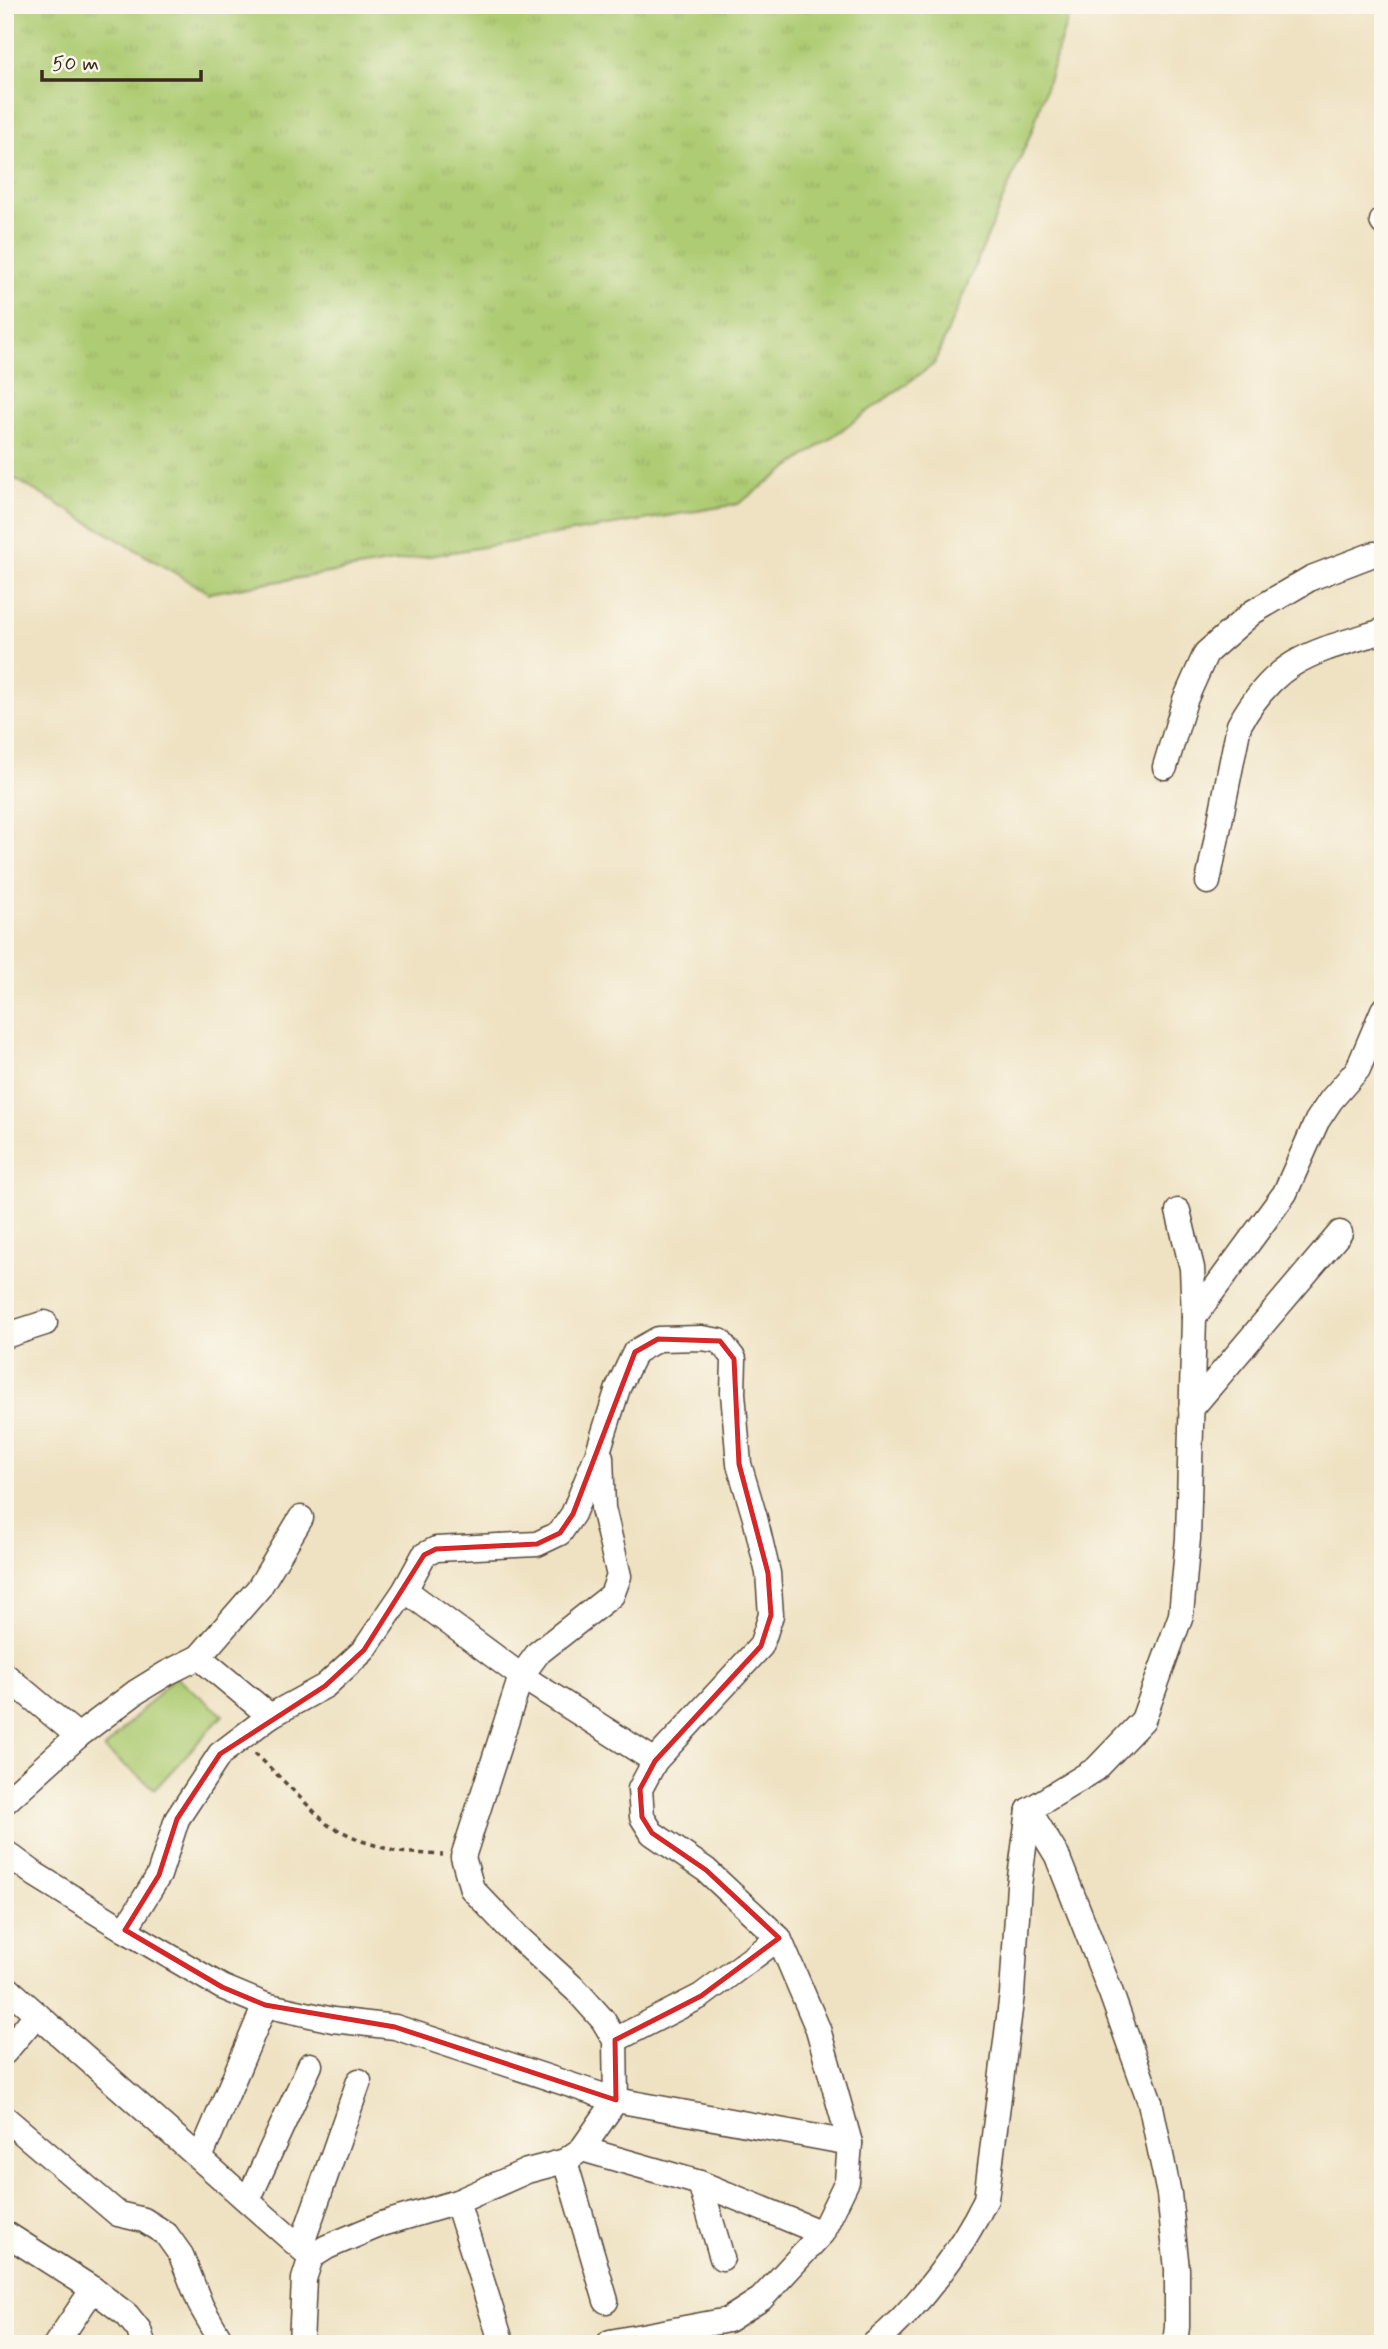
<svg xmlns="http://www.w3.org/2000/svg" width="1388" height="2349" viewBox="0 0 1388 2349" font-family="Mynerve,sans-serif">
<defs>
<pattern id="grass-tufts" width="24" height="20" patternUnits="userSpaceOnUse" patternTransform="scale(1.75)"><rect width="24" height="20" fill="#aecc73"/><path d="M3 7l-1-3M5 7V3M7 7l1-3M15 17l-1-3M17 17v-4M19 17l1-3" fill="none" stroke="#97af63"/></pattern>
</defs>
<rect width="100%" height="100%" fill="#fbf7ec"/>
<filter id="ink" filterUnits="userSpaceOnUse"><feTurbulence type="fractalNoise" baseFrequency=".0143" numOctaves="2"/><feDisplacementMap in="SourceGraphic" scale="14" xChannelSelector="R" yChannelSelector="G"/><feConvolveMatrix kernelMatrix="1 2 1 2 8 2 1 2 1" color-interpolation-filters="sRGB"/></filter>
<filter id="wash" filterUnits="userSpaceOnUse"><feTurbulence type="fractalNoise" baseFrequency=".00686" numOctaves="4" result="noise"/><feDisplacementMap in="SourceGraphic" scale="28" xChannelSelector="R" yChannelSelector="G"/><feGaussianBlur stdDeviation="1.57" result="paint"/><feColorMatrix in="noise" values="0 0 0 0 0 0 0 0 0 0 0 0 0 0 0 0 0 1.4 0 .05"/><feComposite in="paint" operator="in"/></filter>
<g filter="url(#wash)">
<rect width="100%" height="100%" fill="#efe2c2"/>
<polygon fill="url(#grass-tufts)" stroke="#747b48" stroke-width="2" points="5,5 1072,5 1033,128 934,364 738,504 209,593 5,473"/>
<polygon fill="#aecc73" stroke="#747b48" stroke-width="2" points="175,1676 223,1715 155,1789 104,1749"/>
</g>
<g filter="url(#ink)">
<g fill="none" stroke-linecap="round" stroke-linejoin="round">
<g stroke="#564637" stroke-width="27">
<g id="minor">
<polyline points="1382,221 1383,223"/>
<polyline points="1165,767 1185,700 1206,653 1253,612 1311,578 1374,554 1383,554"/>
<path d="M1208,882l31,-157c38,-68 75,-73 144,-94"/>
<polyline points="1194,1317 1285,1193 1317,1121 1331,1100 1358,1069 1383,1010"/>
<polyline points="5,1336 45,1323"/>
<polyline points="1191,1409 1340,1233"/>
<polyline points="405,1590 521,1676 655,1761"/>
<polyline points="199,1657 270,1716"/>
<polyline points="5,1675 78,1736"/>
<polyline points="5,1802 78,1736 136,1692 167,1673 199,1657 259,1588 301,1518"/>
<polyline points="1029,1810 1096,1769 1143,1720 1181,1615 1188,1538 1194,1317 1192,1268 1178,1211"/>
<polyline points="1029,1810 1057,1856 1111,1993 1150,2102 1169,2194 1177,2269 1177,2327 1175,2344"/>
<polyline points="5,1852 36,1875 125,1930 222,1987 265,2005 333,2020 395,2027 616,2100 850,2143"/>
<polyline points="125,1930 159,1875 177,1819 220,1754 270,1716 325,1686 364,1650 405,1590 424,1555 436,1549 537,1544 560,1533 573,1514 597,1455 618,1388 635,1352 658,1339 702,1338 720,1341 734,1359 733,1393 739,1464 755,1518 768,1573 771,1615 761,1646 655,1761 640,1789 642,1817 652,1833 706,1870 779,1938 818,2029 850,2143 847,2181 822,2233 761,2299 728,2320 610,2342 608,2344"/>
<polyline points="5,1986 311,2257"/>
<polyline points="615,2040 701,1996 779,1938"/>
<polyline points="5,2052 37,2014"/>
<polyline points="5,2118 118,2214 144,2220 166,2234 181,2255 201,2306 223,2344"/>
<polyline points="582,2149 700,2183 822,2233"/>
<polyline points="200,2158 265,2005"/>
<polyline points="565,2161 606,2301"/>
<polyline points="700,2183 722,2258"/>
<polyline points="248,2200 310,2065"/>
<polyline points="457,2202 502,2344"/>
<polyline points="5,2233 93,2289 127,2315 139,2330 143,2344"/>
<polyline points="301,2246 359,2081"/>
<polyline points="56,2344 93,2289"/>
<polyline points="301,2344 304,2279 311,2257 327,2247 382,2224 457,2202 527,2171 565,2161 582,2149 616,2100 615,2040 603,2020 577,1991 518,1937 472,1889 463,1857 521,1676 538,1653 612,1595 619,1576 603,1508 601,1457"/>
<path d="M874,2344c45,-37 87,-94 112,-145l26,-205 7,-109 10,-75"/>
</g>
</g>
<polyline stroke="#564637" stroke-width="3.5" stroke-dasharray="5 5" stroke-linecap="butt" points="255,1753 328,1825 362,1841 397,1852 443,1855"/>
<use href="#minor" stroke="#fff" stroke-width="24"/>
</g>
</g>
<path fill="none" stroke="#d62828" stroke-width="5" stroke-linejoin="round" d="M658,1339l62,2 14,18 5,105 29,109 3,42 -10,31 -106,115 -15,28 2,28 10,16 54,37 73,68 -78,58 -86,44 1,60 -221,-73 -130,-22 -43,-18 -97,-57 34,-55 18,-56 43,-65 105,-68 39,-36 60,-95 12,-6 101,-5 23,-11 13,-19 62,-162z"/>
<rect width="1388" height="2349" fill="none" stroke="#fbf7ec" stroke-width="28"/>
<path d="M42 70v10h159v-10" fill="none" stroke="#3b2a1e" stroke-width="3.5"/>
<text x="52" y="70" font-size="21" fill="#3b2a1e" stroke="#fbf7ec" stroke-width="5" paint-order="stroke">50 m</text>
</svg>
